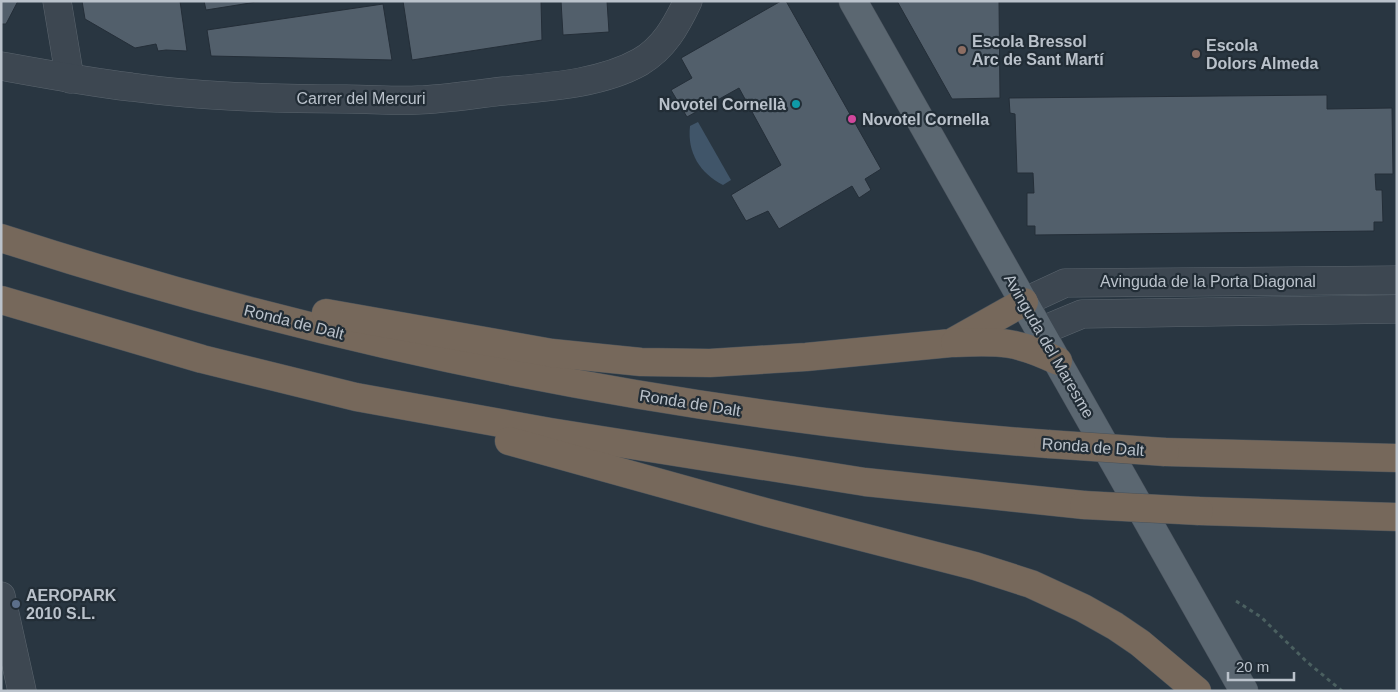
<svg xmlns="http://www.w3.org/2000/svg" width="1398" height="692" viewBox="0 0 1398 692" font-family="Helvetica,sans-serif">
<rect width="100%" height="100%" fill="#293641"/>
<path fill="#405569" d="M698,122l33,58 -8,5c-23,-12 -36,-32 -33,-59z"/>
<g fill="#525f6b" stroke="#242e38">
<polygon points="1,1 18,1 6,24 1,24"/>
<polygon points="82,1 180,1 187,51 166,50 158,51 156,44 135,48 85,19"/>
<polygon points="204,1 263,1 206,10"/>
<polygon points="403,1 541,1 542,40 412,60"/>
<polygon points="561,1 607,1 609,32 563,35"/>
<polygon points="781,1 786,1 881,169 865,179 871,190 859,198 852,186 779,229 768,211 746,221 731,195 781,165 739,88 687,117 671,90 692,78 681,58"/>
<polygon points="897,1 999,1 1000,98 952,99"/>
<polygon points="383,4 392,60 211,56 207,30"/>
<polygon points="1327,95 1327,109 1392,108 1393,174 1375,174 1376,190 1382,190 1383,222 1374,222 1374,231 1035,235 1035,226 1027,226 1027,193 1034,193 1033,173 1017,173 1015,114 1010,113 1009,98"/>
</g>
<g fill="none" stroke-linecap="round" stroke-linejoin="round">
<g stroke="#5b656e" stroke-width="29">
<g id="minor">
<polyline points="57,1 70,79"/>
<path d="M1,66c44,8 87,16 130,21 71,10 144,12 215,12 24,0 48,2 72,1 28,-1 57,-6 86,-9 43,-4 97,-7 136,-29 24,-14 36,-36 48,-61"/>
<polyline points="1024,302 1065,283 1397,280"/>
<polyline points="1041,331 1082,314 1397,309"/>
<polyline points="1,596 22,691"/>
</g>
</g>
<g stroke="#4a535d" stroke-width="29">
<polyline id="major" points="853,1 1244,691"/>
</g>
<g stroke="#48525b" stroke-width="29">
<g id="highway">
<path d="M1,238c339,110 692,180 1047,206"/>
<polyline points="1,300 202,359 356,397 550,432 865,482 1084,505"/>
<polyline points="326,313 552,353 641,362 710,363 806,357 951,343 1024,302"/>
<path d="M955,343c45,-2 62,-2 103,18"/>
<polyline points="509,441 765,512 975,566 1031,584 1083,608 1115,626 1140,643 1197,691"/>
<polyline points="1165,452 1397,458"/>
<polyline points="1199,511 1397,517"/>
</g>
</g>
<polyline stroke="#4b6060" stroke-width="3" stroke-dasharray="4 4" stroke-linecap="butt" points="1236,601 1261,617 1306,661 1342,691"/>
<use href="#minor" stroke="#3d4751" stroke-width="28"/>
<use href="#major" stroke="#5b6771" stroke-width="28"/>
<use href="#highway" stroke="#76685b" stroke-width="28"/>
<g stroke="#48525b" stroke-width="29" stroke-linecap="butt">
<g id="highway-bridge">
<polyline points="1048,444 1165,452"/>
<polyline points="1084,505 1199,511"/>
</g>
</g>
<use href="#highway-bridge" stroke="#76685b" stroke-width="28"/>
</g>
<g fill="#8d6e63" stroke="#222d36" stroke-width="2">
<circle cx="962" cy="50" r="5"/>
<circle cx="1196" cy="54" r="5"/>
</g>
<circle fill="#0f9aa8" stroke="#222d36" stroke-width="2" cx="796" cy="104" r="5"/>
<circle fill="#d1479c" stroke="#222d36" stroke-width="2" cx="852" cy="119" r="5"/>
<circle fill="#5c6f8a" stroke="#222d36" stroke-width="2" cx="16" cy="604" r="5"/>
<g text-anchor="middle" dominant-baseline="central" stroke-width="4.5" stroke-linejoin="round" paint-order="stroke">
<g font-size="16" font-weight="bold" fill="#bac2cb" stroke="#222d36" text-anchor="start">
<text x="972" y="41">Escola Bressol<tspan x="972" dy="18">Arc de Sant Martí</tspan></text>
<text x="1206" y="45">Escola<tspan x="1206" dy="18">Dolors Almeda</tspan></text>
<text x="786" y="104" text-anchor="end">Novotel Cornellà</text>
<text x="862" y="119">Novotel Cornella</text>
<text x="26" y="595">AEROPARK<tspan x="26" dy="18">2010 S.L.</tspan></text>
</g>
<g font-size="16" fill="#bac2cb" stroke="#222d36">
<text x="361" y="98">Carrer del Mercuri</text>
<text x="1208" y="281">Avinguda de la Porta Diagonal</text>
<text transform="translate(294 322) rotate(14)">Ronda de Dalt</text>
<text transform="translate(1049 346) rotate(60)">Avinguda del Maresme</text>
<text transform="translate(690 403) rotate(9)">Ronda de Dalt</text>
<text transform="translate(1093 447) rotate(4)">Ronda de Dalt</text>
</g>
</g>
<rect width="1398" height="692" fill="none" stroke="#bac2cb" stroke-width="5"/>
<path d="M1228 672v8h66v-8" fill="none" stroke="#bac2cb" stroke-width="2.5"/>
<text x="1236" y="672" font-size="15" fill="#bac2cb" stroke="#222d36" stroke-width="4" paint-order="stroke">20 m</text>
</svg>
